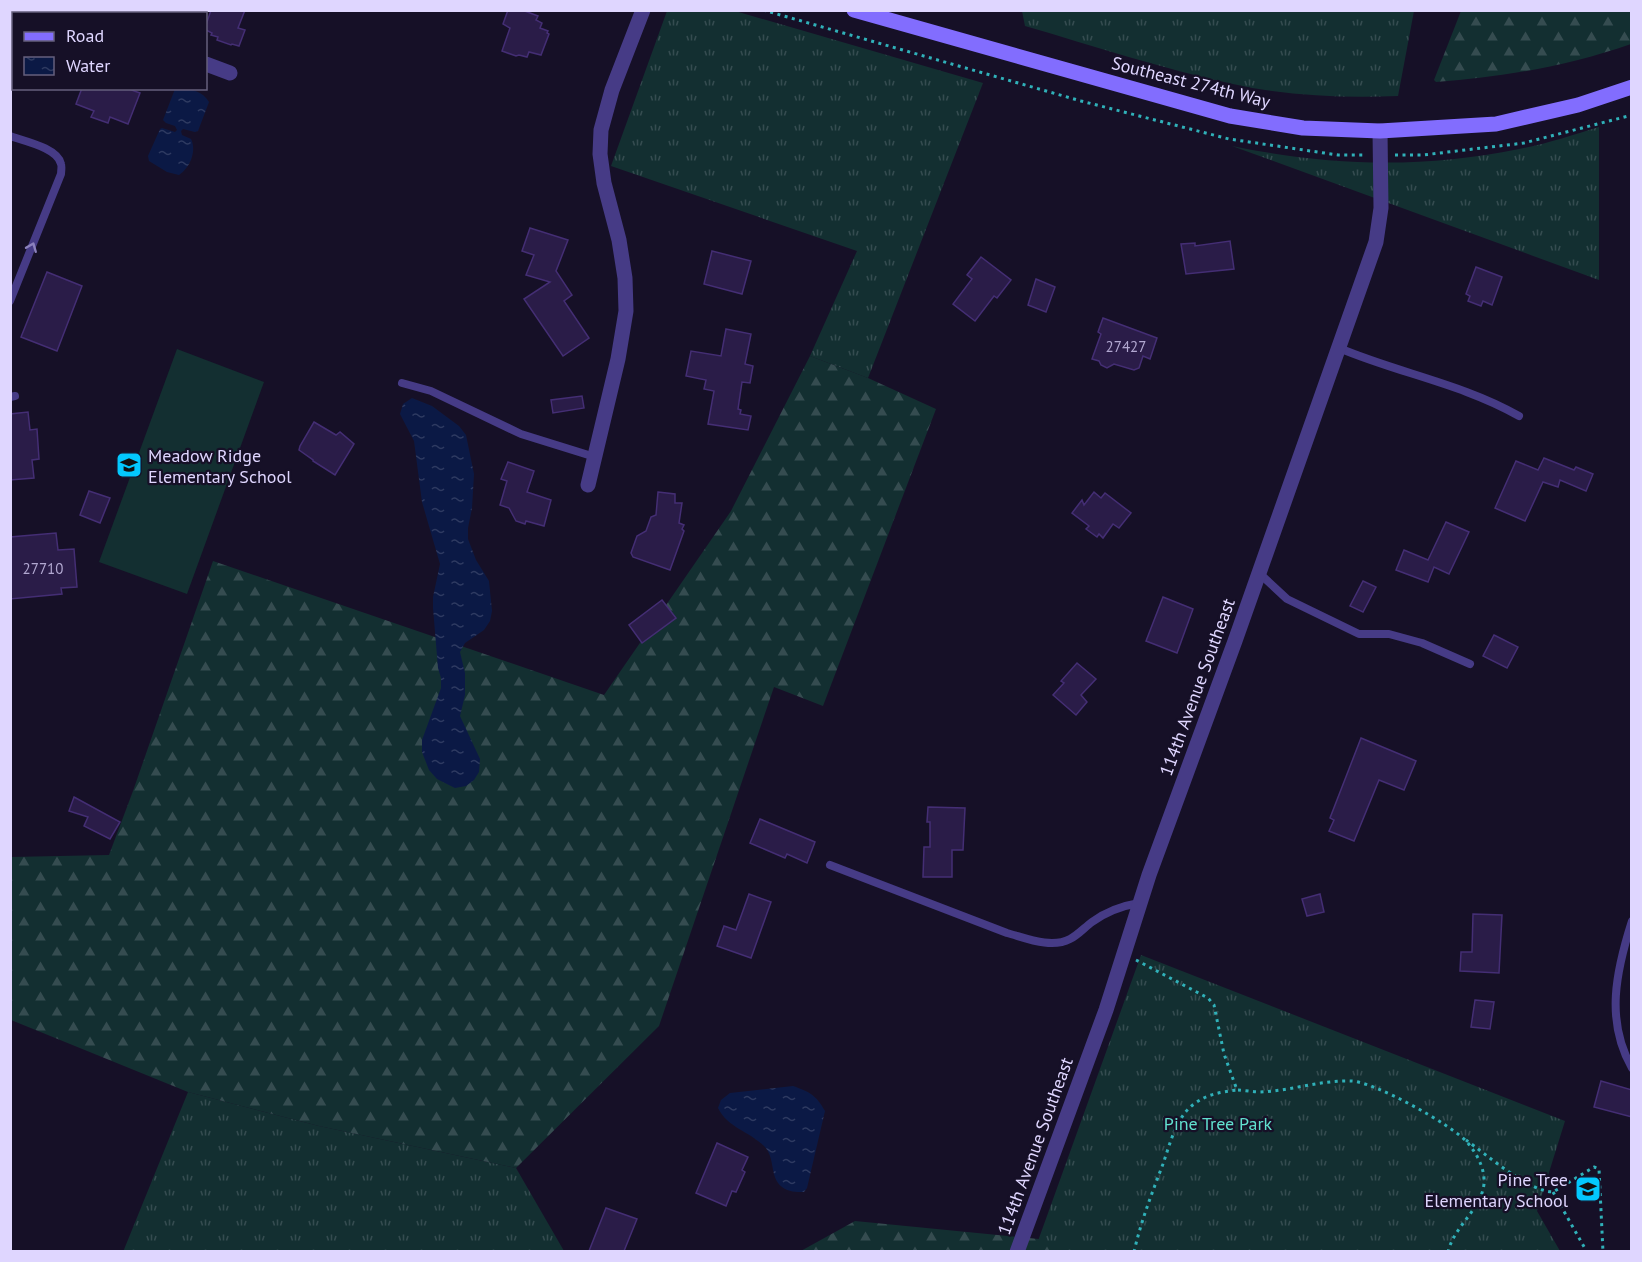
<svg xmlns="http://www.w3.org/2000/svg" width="1642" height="1262" viewBox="0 0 1642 1262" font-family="'PT Sans',sans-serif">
<defs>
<pattern id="grass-tufts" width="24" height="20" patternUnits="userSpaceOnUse" patternTransform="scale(1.5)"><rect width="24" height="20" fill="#132f31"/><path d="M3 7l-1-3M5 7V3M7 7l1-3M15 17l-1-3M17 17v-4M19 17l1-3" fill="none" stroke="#354c50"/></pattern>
<pattern id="forest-firs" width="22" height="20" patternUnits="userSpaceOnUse" patternTransform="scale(1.5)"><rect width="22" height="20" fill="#132f31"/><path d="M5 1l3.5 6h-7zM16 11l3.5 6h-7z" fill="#354c50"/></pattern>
<pattern id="water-ripples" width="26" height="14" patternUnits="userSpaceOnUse" patternTransform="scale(1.5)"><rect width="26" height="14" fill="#0b1945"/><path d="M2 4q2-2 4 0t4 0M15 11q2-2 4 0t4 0" fill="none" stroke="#2e3a61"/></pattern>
</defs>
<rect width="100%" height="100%" fill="#161027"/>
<g fill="url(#grass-tufts)">
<polygon points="667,11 735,11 983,83 868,378 810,356 857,251 611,166"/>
<path d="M1022,11v-1l392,1 -16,85c-55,2 -111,0 -165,-12 -70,-15 -139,-38 -208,-58z"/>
<path d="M1599,127v153l-367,-134c97,20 190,23 287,3 27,-5 54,-14 80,-22z"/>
<polygon points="1141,955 1565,1121 1537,1211 1560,1251 1034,1252"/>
<polygon points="188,1092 319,1126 516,1168 564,1251 123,1252"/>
</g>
<g fill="url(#forest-firs)">
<path d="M1461,11h170v33c-63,22 -127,33 -195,38l-2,-2z"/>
<polygon points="810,356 868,378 936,409 823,706 774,687 659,1026 516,1168 319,1126 188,1092 11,1020 11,857 109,855 133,791 213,561 604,695 731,511"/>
<polygon points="855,1221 1039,1239 1069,1251 799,1252"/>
</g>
<polygon fill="#132f31" points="177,349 264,382 187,594 99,562"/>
<g fill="url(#water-ripples)">
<path d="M175,89c13,-1 27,1 34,13l-11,29 -3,1 -12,-3 -2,2 1,4 9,4c6,12 -1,29 -12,36l-12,-3 -18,-11 -1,-5 12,-27 2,-1 13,4 2,-2 -2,-4 -9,-3 -3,-3z"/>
<polygon points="412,398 432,406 459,426 466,435 474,474 472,508 468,528 468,539 476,560 489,581 492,611 490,621 484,630 465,643 460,652 465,673 465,695 460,716 480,759 479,772 474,780 466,786 455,788 437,779 429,770 422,752 422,740 441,688 441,678 438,668 433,608 433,597 440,564 422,502 414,441 400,414 403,404"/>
<path d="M793,1086c17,6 23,9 32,25l-18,77 -3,4c-8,0 -15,0 -22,-5 -13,-10 -6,-29 -18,-41 -15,-15 -36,-18 -46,-38l3,-8 9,-7z"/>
</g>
<g fill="#2a1c48" stroke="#442e74" stroke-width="1.5">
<polygon points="211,10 245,10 238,28 245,30 239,46 232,44 231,45 217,40 218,37 211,35 212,33 206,30 206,25"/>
<polygon points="508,10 522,10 538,16 536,20 542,23 540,28 548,31 547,33 549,34 541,55 529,52 527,57 519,55 516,56 502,51 510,28 503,24"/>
<polygon points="82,88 126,88 140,93 128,124 110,117 108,123 91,117 94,111 76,104"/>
<polygon points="530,228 568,240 556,271 572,295 564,301 589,338 563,356 524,299 550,282 526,275 534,255 522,251"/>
<polygon points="1230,241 1234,269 1186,274 1181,244 1195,243 1195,246"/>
<polygon points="712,251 751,261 742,294 704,284"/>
<polygon points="981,257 1011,280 997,298 994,296 975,321 953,304 972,279 967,275"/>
<polygon points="1476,267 1502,277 1492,305 1483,301 1481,306 1468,301 1470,296 1466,294"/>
<polygon points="47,272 82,286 57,351 21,337"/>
<polygon points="1036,279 1055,287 1046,312 1028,305"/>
<polygon points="1103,318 1157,338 1150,359 1143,356 1139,368 1134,370 1114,364 1107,368 1101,365 1099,361 1092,359 1101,334 1098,332"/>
<polygon points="726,329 751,334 745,364 753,366 750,383 742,382 738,409 741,410 740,414 751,416 748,430 708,424 714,391 704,389 706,380 686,376 691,351 721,356"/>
<polygon points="582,396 584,408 553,413 551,400"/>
<polygon points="28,412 30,430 37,429 39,459 32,460 34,478 10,480 10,414"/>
<polygon points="314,422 336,435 340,432 354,444 335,475 313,461 313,460 299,450 300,446"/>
<polygon points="1544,458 1574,470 1576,467 1593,474 1586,491 1560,480 1558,487 1543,482 1525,521 1495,508 1516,461 1538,470"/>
<polygon points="508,462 534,471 527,492 551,500 544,526 526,521 525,524 516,521 509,508 500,505 507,481 501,479"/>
<polygon points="89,491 110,498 100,523 80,515"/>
<polygon points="658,492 675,494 675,503 682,503 679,523 684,525 682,529 684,531 670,570 633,557 631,553 637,536 646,531 651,517 656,515"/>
<polygon points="1094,492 1101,498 1105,493 1131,513 1119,528 1113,524 1103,538 1099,534 1097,537 1086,529 1089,526 1072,513 1082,500 1084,505"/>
<polygon points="1446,522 1469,532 1449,574 1434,567 1428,582 1396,570 1404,550 1428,560"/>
<polygon points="56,533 58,550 74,549 77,587 61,588 62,594 10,599 10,537"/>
<polygon points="1363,581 1376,587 1363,612 1350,606"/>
<polygon points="1163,597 1193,609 1177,653 1146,641"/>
<polygon points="662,600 676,618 642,643 629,625"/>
<polygon points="1494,635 1518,647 1507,668 1483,656"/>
<polygon points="1077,663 1096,679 1081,695 1087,702 1076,715 1053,695 1064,683 1061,681"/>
<polygon points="1361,738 1416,761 1404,790 1379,780 1354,841 1329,831 1334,820 1330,818"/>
<polygon points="74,797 120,822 110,839 84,826 88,817 69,811"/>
<polygon points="928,807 965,808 963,850 952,850 952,877 923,877 924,847 930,847 930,822 927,822"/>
<polygon points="760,819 815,842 807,863 787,854 785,858 750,843"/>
<polygon points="749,894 771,902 751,958 717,946 724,926 736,930"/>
<polygon points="1320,894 1324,912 1307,916 1302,899"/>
<polygon points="1473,914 1502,915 1499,973 1460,971 1461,952 1472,952"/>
<polygon points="1475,1000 1494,1002 1490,1029 1471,1027"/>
<polygon points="1601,1081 1632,1090 1632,1117 1594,1107"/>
<polygon points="717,1143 748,1157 742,1170 745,1172 736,1192 732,1191 726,1206 696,1193"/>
<polygon points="606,1208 637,1219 624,1251 589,1251"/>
</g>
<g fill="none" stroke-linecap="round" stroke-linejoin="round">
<g stroke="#30b1b9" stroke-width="3" stroke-dasharray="3 4.5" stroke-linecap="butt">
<polyline points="763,10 1081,101 1229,139 1338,155 1364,155"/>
<polyline points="1395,155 1423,155 1524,143 1632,115"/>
<path d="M1136,960l72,38 6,7 10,49 13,36c7,0 15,2 23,2 30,-1 60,-12 91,-11 22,0 101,44 116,61 10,12 18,26 17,42 -3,26 -30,42 -36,68"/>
<path d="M1466,1140c21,15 62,51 87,52l41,-25 5,2 4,83"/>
<polyline points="1553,1192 1587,1252"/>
<path d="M1134,1252c7,-31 18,-59 29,-88 7,-20 13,-47 31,-60 13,-10 27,-12 43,-14"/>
</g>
<g stroke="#463b86" stroke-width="8">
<polyline points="103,14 104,10"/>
<path d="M10,136c14,5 48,12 51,28 1,2 0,8 0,10l-51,127"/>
<path d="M1339,348c59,25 124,36 180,68"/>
<polyline points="402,383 431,391 521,434 595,457"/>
<polyline points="10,397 15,396"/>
<polyline points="1259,573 1287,599 1359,634 1389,634 1422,643 1470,664"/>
<path d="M830,865l177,68c19,5 44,16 63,6 8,-4 15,-12 22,-17 15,-11 29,-16 47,-19"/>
<path d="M1632,921c-16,50 -27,100 0,147"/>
</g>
<g stroke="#463b86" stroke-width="15">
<polyline points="48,10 57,14"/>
<polyline points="206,64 230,73"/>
<polyline points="588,485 618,359 626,311 625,278 619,240 604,183 600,154 601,130 612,90 643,10"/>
<polyline points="1017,1252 1106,1010 1149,875 1235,641 1376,242 1381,208 1380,131"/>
</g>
<polyline stroke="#826dfe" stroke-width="15" points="854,10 1230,116 1303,128 1380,131 1496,124 1578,105 1632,87"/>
</g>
<defs><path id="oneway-chevron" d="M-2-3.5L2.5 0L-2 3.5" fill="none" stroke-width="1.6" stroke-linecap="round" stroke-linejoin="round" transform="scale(1.5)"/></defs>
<use stroke="#8b81bc" href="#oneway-chevron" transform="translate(32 247) rotate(-68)"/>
<defs>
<g id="school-square" transform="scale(1.35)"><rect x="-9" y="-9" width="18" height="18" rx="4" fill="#03c8fe" stroke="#161027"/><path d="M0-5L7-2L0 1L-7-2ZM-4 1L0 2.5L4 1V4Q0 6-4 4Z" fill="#111"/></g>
</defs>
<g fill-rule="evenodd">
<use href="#school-square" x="129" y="465"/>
<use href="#school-square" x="1588" y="1189"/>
</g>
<g text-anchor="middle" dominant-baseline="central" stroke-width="4.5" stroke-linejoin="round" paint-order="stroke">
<g font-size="15" fill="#b2a8d1">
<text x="1126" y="346">27427</text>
<text x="43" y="568">27710</text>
</g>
<g font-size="18" fill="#dfd6ff" stroke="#161027">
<text transform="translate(1191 82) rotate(14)">Southeast 274th Way</text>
<text transform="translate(1197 687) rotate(-70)">114th Avenue Southeast</text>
<text transform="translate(1035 1146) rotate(-70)">114th Avenue Southeast</text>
</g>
<g font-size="18" fill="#dfd6ff" stroke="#161027" text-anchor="start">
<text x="148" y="455">Meadow Ridge<tspan x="148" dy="21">Elementary School</tspan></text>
<text x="1568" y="1179" text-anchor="end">Pine Tree<tspan x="1568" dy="21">Elementary School</tspan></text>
</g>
<g font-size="18" fill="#61e0cf" stroke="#161027">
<text x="1218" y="1123">Pine Tree Park</text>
</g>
</g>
<rect width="1642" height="1262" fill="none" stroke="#dfd6ff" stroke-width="24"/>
<rect x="12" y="12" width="195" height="78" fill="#161027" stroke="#665f7d" stroke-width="1.5"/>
<rect x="24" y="32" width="30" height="9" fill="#826dfe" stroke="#665f7d" stroke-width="1.5"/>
<text x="66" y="42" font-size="18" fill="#dfd6ff">Road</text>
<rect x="24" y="57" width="30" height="18" fill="url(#water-ripples)" stroke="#665f7d" stroke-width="1.5"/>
<text x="66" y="72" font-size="18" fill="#dfd6ff">Water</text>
</svg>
